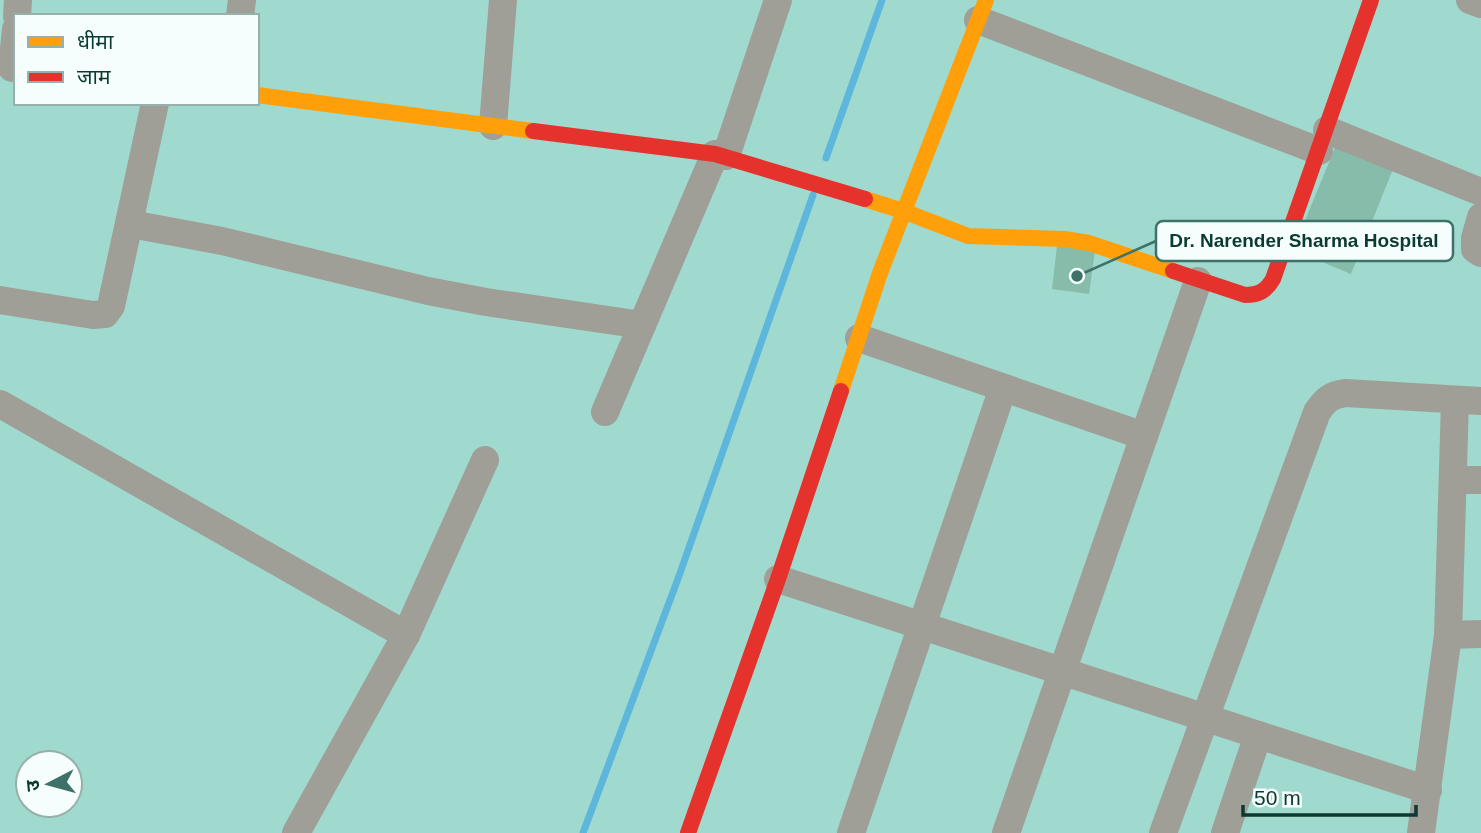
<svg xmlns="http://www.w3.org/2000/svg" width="1481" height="833" viewBox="0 0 1481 833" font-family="Helvetica,'Noto Sans Devanagari',sans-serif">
<rect width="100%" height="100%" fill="#a0dace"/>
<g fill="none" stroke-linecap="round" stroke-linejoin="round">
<g stroke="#5db6db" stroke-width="7">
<polyline points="826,158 882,0"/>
<polyline points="583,833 679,576 813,195"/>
</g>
</g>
<g fill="#87bcaa">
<polygon points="1336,145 1393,169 1351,274 1293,250"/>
<polygon points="1057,246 1095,251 1089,294 1052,289"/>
</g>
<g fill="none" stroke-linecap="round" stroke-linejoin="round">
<g stroke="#9f9f98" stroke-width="28">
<polyline points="1470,0 1481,4"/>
<polyline points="17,16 18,0"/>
<polyline points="240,16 242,0"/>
<polyline points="978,20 1319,151"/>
<polyline points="12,68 16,29"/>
<polyline points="493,126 503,0"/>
<polyline points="1327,130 1481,192"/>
<polyline points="726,156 778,0"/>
<polyline points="1481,217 1475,238 1475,249 1481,253"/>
<polyline points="131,224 222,241 428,291 486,302 642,325"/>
<polyline points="0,300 93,315 105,314 111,306 155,103"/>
<polyline points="859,338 1144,436"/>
<polyline points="0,404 406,635"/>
<polyline points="605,412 715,154"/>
<polyline points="1454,480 1481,480"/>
<polyline points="778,579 1428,790"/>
<polyline points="1448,635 1481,634"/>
<polyline points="296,833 406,635 485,460"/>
<polyline points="851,833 1003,388"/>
<polyline points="1006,833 1198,281"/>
<path d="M1163,833l154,-421c9,-13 14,-17 29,-19l135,8"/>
<polyline points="1225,833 1258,735"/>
<polyline points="1421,833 1448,635 1455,401"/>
</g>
<g stroke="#ff9f0a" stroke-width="16">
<polyline points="257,95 533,131"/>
<polyline points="865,199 903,211 968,236 1065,239 1089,243 1173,271"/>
<polyline points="841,391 880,273 986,0"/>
</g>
<g stroke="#e5322d" stroke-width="16">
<polyline points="533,131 715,154 865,199"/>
<path d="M1173,271l72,24c14,0 21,-4 28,-16l98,-279"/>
<polyline points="688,833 778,579 841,391"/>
</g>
</g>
<path fill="none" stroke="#3e7268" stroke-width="2.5" d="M1077 276L1156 241"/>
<circle fill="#3e7268" stroke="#f5fefc" stroke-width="2.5" cx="1077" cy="276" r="7"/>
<rect fill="#f5fefc" stroke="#3e7268" stroke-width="2.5" x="1156" y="221" width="297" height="40" rx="7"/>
<g font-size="19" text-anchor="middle" font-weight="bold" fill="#0a3a31">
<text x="1304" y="247">Dr. Narender Sharma Hospital</text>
</g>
<rect x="14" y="14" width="245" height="91" fill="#f5fefc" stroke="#97b0ab" stroke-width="2"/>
<rect x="28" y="37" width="35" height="10" fill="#ff9f0a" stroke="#97b0ab" stroke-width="2"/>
<text x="77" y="49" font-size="21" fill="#0a3a31">धीमा</text>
<rect x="28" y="72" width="35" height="10" fill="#e5322d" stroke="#97b0ab" stroke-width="2"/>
<text x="77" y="84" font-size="21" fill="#0a3a31">जाम</text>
<g transform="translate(49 784) rotate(264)"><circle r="33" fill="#f5fefc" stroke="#97b0ab" stroke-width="2"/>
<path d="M0-5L12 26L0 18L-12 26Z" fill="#3e7268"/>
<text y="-10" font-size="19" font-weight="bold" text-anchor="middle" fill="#0a3a31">उ</text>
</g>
<path d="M1243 805v10h173v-10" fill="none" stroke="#0a3a31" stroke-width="3.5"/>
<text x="1254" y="805" font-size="21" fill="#0a3a31" stroke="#f5fefc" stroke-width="5" paint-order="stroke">50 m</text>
</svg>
